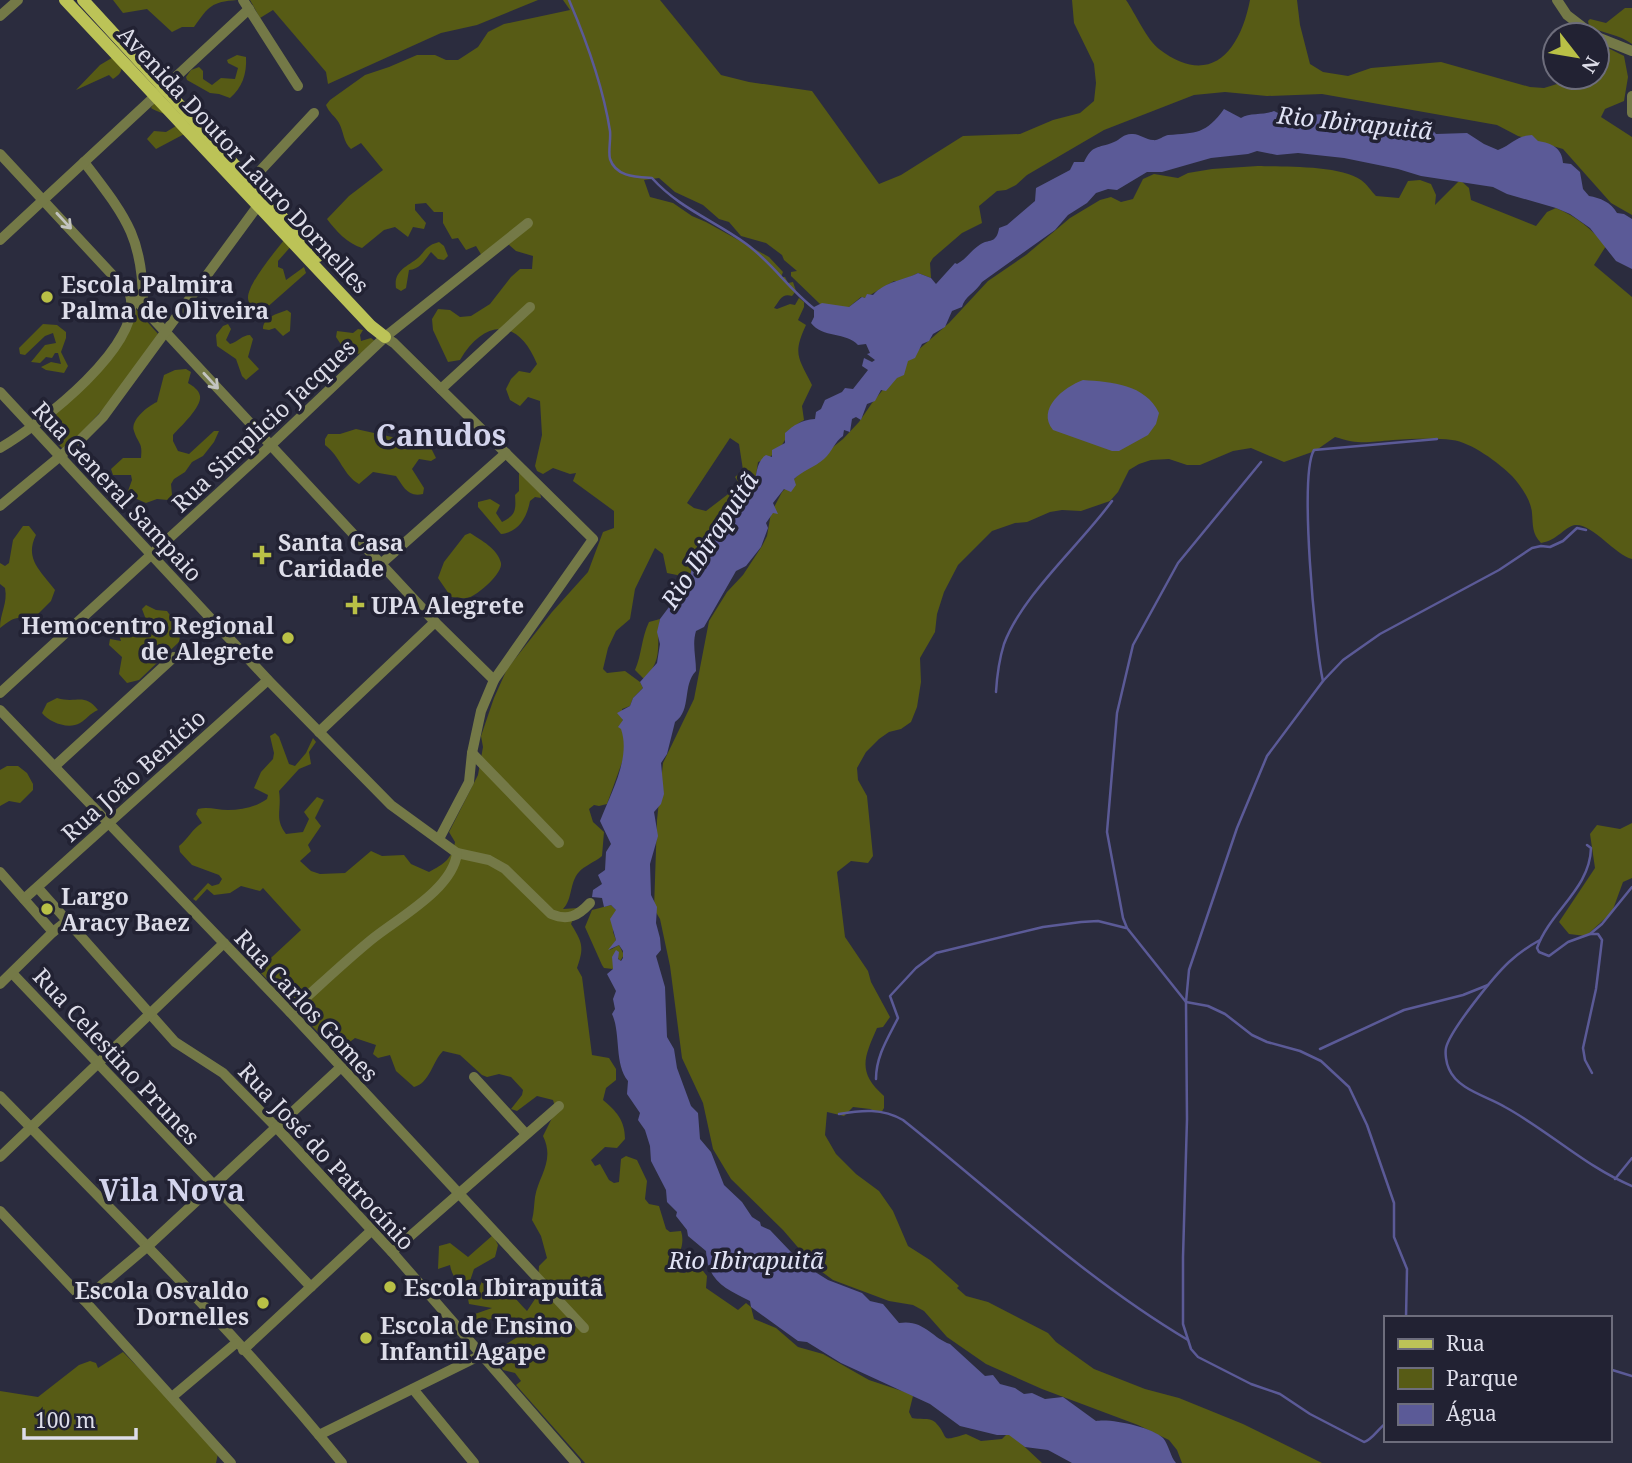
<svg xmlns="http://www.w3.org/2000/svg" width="1632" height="1463" viewBox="0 0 1632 1463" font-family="'Noto Serif',serif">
<rect width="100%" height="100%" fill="#2b2c3e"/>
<g fill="#575b15" fill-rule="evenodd">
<path d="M113,0h124c-26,2 -28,6 -43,27h-12l-10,5 -25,-23 -24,4z"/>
<polygon points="250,0 538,0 477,25 441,33 328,84 326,72 273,10 260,18"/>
<path d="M563,0h97l61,75 28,7 63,9 67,93 22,-9 62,-39 57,-2 33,-14 27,-7 14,-12 2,-18 -2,-19 -20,-41 -2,-23h54c9,13 21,40 33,49 51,39 81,3 91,-49h47l3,25 10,39 13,8 25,4 23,-8 70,-6 89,25 14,1 13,-4 3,-7h37v-25l11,-4 16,8 4,21 -4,24 -19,8 -4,8 31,20v78l-21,-12 -48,-54 -45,-13 -21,-11 -175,-31 -55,2 -42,-4 -31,3 -90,35 -77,45 -11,10 -10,5 -9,1 -18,15 3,17 -20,10 -29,25 -3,5 1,15 -13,-5 -16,8h-8l-29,17 -4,-1 -12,10 -4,1 -25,-4 -29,-28v-4l6,-1 -13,-11 -2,-5 -16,-12 -25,-7 -12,-14 -10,-3 -16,-14 -28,-13 -16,-14 -15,2 6,17 23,6 19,13 14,6 63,35 14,15 -2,5h4l3,6 5,-1 3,9 -4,5c-10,-3 -12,4 -18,12l3,1 13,-5 5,1 4,-7 5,4v5l-6,13 8,5c-14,30 -7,33 6,60l-10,21 2,14c-22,11 -16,33 -46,42l-4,27 -13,1v16l-6,13 -11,5v5c-13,9 -19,13 -21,29l-10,6 -3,12 -6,5 -7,-6 -10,-2 -4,-19 -8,-6 -20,41 -5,30 -14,12 -8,17 -5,21 4,4 18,-2 15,11 3,6 -10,10 -3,8 -8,3 3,45 -18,50 -8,2 -5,-1 -5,4 4,13 11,10 -2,24c-7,6 -18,10 -23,16 -10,11 -6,27 -16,37l15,-1 -7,16c12,19 13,24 6,44l5,9 10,78 17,3 7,11v11l-10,8 -3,12c13,11 22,20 22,39l-8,9 -12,-1 -14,13 4,6 5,-2 9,16 5,3 5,-1 2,-23 5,-3 11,4 10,21 -2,18 4,5 10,2 7,23 4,3 11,-1c4,12 -1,24 -9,33l7,8 6,1 9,-7 6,1 7,9 -1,12 32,22 8,-7 5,4 3,12 22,9 22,19 25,7 46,26 39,13 5,3 -4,16 3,6c7,2 17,-1 23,4 16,16 2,21 31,12l15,7 21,-2 4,-4 5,-1 31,29h-457l-69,-78 5,-4 -6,-8 -12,-3 -5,-11 2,-11 19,-12 4,-11 -10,-5 -12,5 -10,-6 -23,7 4,-11 20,-7 -23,-4c-2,-18 -16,-21 -19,-39l-12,4 1,-23 11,-3 18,14 25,-22 5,10 -3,12 -21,12 -4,12 9,7 5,-11c21,5 29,20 43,34l10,-15 2,-30 8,-8 -6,-22 -9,-16c2,-8 2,-15 3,-23 4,-22 20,-36 8,-61l13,-26 -3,-10 -16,-4 -20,15 -6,-2 11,-14 1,-5 -12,-13 -12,-3 -12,3 -5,-2 -22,-20 -17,-4c-11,11 -13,32 -29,36l-18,-16 -6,-16 -12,3 -5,-4 3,-9 -21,-7 -18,14 -79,-82 43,-40 -38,-42 -3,3 -19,-5 -11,7 -16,2 -7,-6 -11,12 -3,-2 15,-16 4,3 7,-2 3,-5 -3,-4 -27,-10 -12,-13 -1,-6c9,-7 13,-17 23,-23l-6,-9 2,-5c10,-3 19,1 30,1 14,0 28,-3 39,-11l1,-4 -14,-7 7,-16 12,-13 1,-6 -4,-17 5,-3 4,4 10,27 6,2 11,-13 7,-15 3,4 -7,10 2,12 -12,5 -20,22c3,20 -5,27 7,43l17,-2 6,-13 -5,-7 13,-15 7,3 -9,18 6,8 -13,19 3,6 -11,10 11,10 9,3 25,-1 26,-22 11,5 22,-1 7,9 18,8c15,-8 23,-13 26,-30l-6,-10 29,-57 5,-28 -2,-11 13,-38 13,-29 45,-57 36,-40 15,-40 11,-4v-17l-41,-30 3,-8 -6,1 -17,-6 -10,6 -6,-3 -2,-5 7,-31 -2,-34 -12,-4 -8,9 -10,-6 -4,-11 5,-10 8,-8 11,2 7,-9c-19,-47 -53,-45 -77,-4l-12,2 -15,-32 -1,-11 6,-10 12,1 10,7 11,-1 19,-12 21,-27 9,-8h12l1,-13 -17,-5 -8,-7 -26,12 -6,-10 -10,4 -8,-12 -6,1 -9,-16v-11h-9l-8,-9 -11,1v6l11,13 -2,6 -11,-2 -5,10 -13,-10 -11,3 -22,18c-14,-4 -27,-18 -35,-29l22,-23 34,-26 -22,-27 -10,6c-8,-7 -7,-17 -12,-26 -4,-7 -10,-10 -13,-18l4,-5 35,-25 24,-8 28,-12h18l11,5h12l20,-13 10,-15 16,-8 66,-14zM730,438l9,6 4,26 -8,7 5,8 -34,26 -12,-3 -7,-5z"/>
<path d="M1625,8h7v36c-13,-10 -29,-10 -43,-18l-1,-5 2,-2 16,4z"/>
<path d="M237,55l9,2c1,17 -4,31 -16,41l-11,-4 -9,-1 -23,-13 -1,-3 5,-7 8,-3 4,4v8l9,6 9,-7 14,1 3,-11 -10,-5 -1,-3z"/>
<path d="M115,56l7,9c0,7 -3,10 -9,14l-4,-4 -33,15 24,-25z"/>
<path d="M159,101l5,2 24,29 -32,17 -9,-10 7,-8 12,1 10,-6c-4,-13 -16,-12 -25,-18l3,-6z"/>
<path d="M1258,166c26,1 82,-1 103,14 6,4 10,11 15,16l23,2 9,-17 12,-1 11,4 5,11 -1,10 25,-25 9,8 2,12 65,26 11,-14 9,-4c21,9 36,21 50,38l-12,19 38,32v262c-18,-5 -40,-36 -57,-34 -11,2 -17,15 -34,18 -9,-9 -8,-18 -9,-30 -1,-13 -11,-27 -20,-37 -13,-13 -41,-34 -60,-36 -18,-2 -40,-1 -59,0 -25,2 -33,5 -58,-3l-20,14 -31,11 -33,-14 -18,3 -33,14h-13l-18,-6 -18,1 -12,4 -10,6 -11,22 -8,9 -29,10 -19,-1 -12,2 -23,10 -12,1 -23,8 -34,34 -14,27 -7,22 -2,18 -15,26 1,24 -4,25 -6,15 -10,7 -12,3 -10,7 -13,13 -9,16 1,12 9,16 6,60 -5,7 -17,-2 -14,11 8,65 23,34 3,11 19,35 -7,10 -6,1c-13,30 -20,44 7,68v12l-3,5 -11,-4 -17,-2 -9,9 -17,-4 -2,23 11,19 20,20 23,17 14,20 15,35 22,14 29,26 -2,2 9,8 22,6 60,31 8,9 38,27 51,20 34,9 64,26 79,39h-140l-5,-13 -8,-10 -31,-15 -96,-36 -56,-25 -39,-27 -23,-26 -11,-6 -24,-4 -56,-21 -19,-14 -31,-36 -52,-51 -18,-30 -10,-46 -21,-45 -12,-92 -10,-47 -6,-10 3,-89 6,-57 31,-64 15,-78 18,-29 16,-17 19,-29 5,-10 4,-23 11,-21 16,-17 45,-36 16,-17 13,-19 37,-45 40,-35 39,-42 38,-26 44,-37 30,-18 11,-3 10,5 12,-3 10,-20 11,-5 24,4 10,-5 24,-4z"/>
<path d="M284,240l9,4 -15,17v6l5,2 3,11 18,-13 2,6 -42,37h-6c-4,-3 -10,-6 -10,-12 0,-15 27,-46 36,-58z"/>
<path d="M439,242l5,4 4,10 -4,4 -6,-1 -7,-7c-7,9 -11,17 -22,18l-3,18 -5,3 -5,-3c-3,-19 14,-22 24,-32 7,-8 8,-11 19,-14z"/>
<polygon points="135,308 158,334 117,394 67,448 62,448 42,428 43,424 111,358 127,336"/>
<path d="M287,310l4,3 -1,18 -7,5 -8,-8 -6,2 -6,-1c0,-12 14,-15 24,-19z"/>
<polygon points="43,324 57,325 66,332 66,338 61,352 68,366 64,373 46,370 41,367 51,362 61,364 58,353 55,353 52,358 46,357 40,363 31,362 45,345 56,343 53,333 45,336 25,355 20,354 19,348"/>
<path d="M228,324l3,5 -5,11 4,4c8,-2 12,-9 20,-9l3,4 -5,18 11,12 -13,11 -4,-4 -6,-17 -19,-13 -1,-11 7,-9z"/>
<polygon points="358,329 363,330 360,335 361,341 371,338 376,342 363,353 357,354 354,349 342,346 336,337 337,331 353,333"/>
<path d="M186,369l5,3 -3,11c5,3 11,7 12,13 2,11 -20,31 -27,39v6l5,10 11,3 25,-23h5l-5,11 -11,14 -11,6 -7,10 -11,7 -3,5 1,11 -4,5 -11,-1 -11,4 -16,-7 -2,-5 4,-11 -1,-5h-18l-2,-6 12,-11h18c2,-16 -3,-14 -7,-27 -4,-11 14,-25 23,-29l7,-27 11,-5z"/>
<path d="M356,429l45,10 15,-7 10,6 10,20 -5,3 -12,-2 -7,10 12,19 -1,6c-15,4 -20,-8 -27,-18l-23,-4 -14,12c-15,-8 -19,-28 -34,-39v-6l3,-5h12z"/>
<path d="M522,470l18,22 1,6 -6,-1 -5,4c-3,16 -11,31 -29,33l-23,-27v-5l12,-3 10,6 -4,8 6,9c14,-7 14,-12 13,-27l4,-4v-17z"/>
<path d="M23,526h6l7,9c-12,24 5,36 19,55l-4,11 -19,19c-16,-5 -20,-1 -32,8 0,-15 8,-25 5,-40l-5,-4v-21l5,3 4,-3 4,-23z"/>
<path d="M470,533c11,7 28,16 31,30 2,10 -23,32 -33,35 -5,1 -12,-1 -17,-1l-13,-19 6,-16 21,-27z"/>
<polygon points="146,605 156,610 167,611 181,631 179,642 139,680 127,683 119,674 122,657 109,645 110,639 121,641 119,635 126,627 143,628 148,625 142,609"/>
<path d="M660,619c-5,25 5,39 -16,60l-9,-9c7,-16 6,-31 14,-48z"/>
<path d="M57,698c20,6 27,-6 41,12 -9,4 -11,9 -18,13 -12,7 -31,-1 -38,-10l5,-10z"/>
<polygon points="7,766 18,766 27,773 33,784 33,790 20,803 9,801 0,806 0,770"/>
<polygon points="1632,823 1632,878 1623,882 1612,912 1586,936 1569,934 1559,922 1595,868 1590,834 1597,825 1620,829"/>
<polygon points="611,905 616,910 613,932 616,940 610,950 619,945 624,955 620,961 618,958 613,969 604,968 602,965 585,927 592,910"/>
<polygon points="123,1352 219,1449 216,1463 0,1463 0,1391 38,1397 79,1365 90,1361 96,1363 98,1368"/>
</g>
<g fill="#5b5a97">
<path d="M1224,109l17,9c9,-6 22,-2 33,-7l8,4 16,-4 13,4 12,-1 21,6h9l20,8 16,-3 -14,-4 3,-1 30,6 8,-2 5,3 8,-1 7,8 31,-1 17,11 14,6c15,-6 18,-14 34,-15l6,6c14,2 24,7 25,22l8,1 9,8 3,17 6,7c11,2 22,6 28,17l7,1 8,5v50l-16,-8 -26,-33 -20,-14 -14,-6 -49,-14 -14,-7 -72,-11 -23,-7 -54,-11 -46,-5 -21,2 -20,-4 -9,3 -37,4 -49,14h-15l-30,18 -9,-1 -12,4 -9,10 -19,12 -13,15 -73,52c-6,10 -18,15 -20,25l-10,4 -7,16 -12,7 -4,7 -7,3 -7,14 -7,3 -4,14 -7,3 -11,13 -5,-1 -6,11 -8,3 -6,16 -5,-3 -4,2 -2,13 -6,-2 -1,6c-8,5 -11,16 -19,23 -9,8 -22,12 -30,20l2,6 -5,7 -7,-3 -11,14 5,11 -5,-1 -7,10 2,5 -7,19 -15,19 -10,5 -32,56 -8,4c-4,13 0,26 0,40 -14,14 -4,39 -21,51l-8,32 -6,9 3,31 -3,10 -7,8 4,24 -8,28 1,31 6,12 -1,16 4,15 1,12 -5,6 9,31 2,50 7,12 3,19 14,38 7,7 2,26 11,13 13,33 18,17 10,15 8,5 1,4 9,4 21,22 17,11 4,7 16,10 34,13 8,8 13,3 16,19c25,-4 33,15 51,21l35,32 8,-1 7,9 15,4 9,6 8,-1 13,6 18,-2 33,24c14,-3 56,6 67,17 6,7 7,18 13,25h-104l-24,-13 -23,-3 -16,-12h-12l-37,-9 -30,-22 -89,-41 -34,-21 -9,-1 -47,-34 -1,-6c-24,-12 -43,-20 -44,-50l-18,-15 -1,-6 -11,-14 1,-4 -10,-10 -1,-12 -15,-29 -1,-15 -5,-16 -7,-10 2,-7 -13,-19 1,-13c-14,-17 -7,-48 -16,-67l3,-5 -2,-10 3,-8 -9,-17 6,-5 -1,-12 4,-7 3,2 -1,7 3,2 2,-3v-7l-4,-6 -11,5 8,-10 -6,-21 6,-9 -5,-5 -7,2 -2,-9 -10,-1 1,-7 9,-6 -4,-9 7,-5 1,-18 5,-8 -11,-23c11,-28 31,-63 21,-92l-3,-2 5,-7 -6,-7 13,-7 3,-8 10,-10 -3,-6 17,-19 3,-19 -3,-12 3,-13 15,-20 5,-15 10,-8 3,-12 10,-6c2,-16 8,-20 21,-29v-5c11,-5 17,-12 16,-25l-5,-2 1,-4 18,-4c2,-12 2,-28 12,-34l6,2v-7l13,-7v-10c9,-8 16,-13 30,-14l1,-7 5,-3 4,-9 17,-8 3,-4 8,1 15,-19 -6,-4 2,-8 8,4 3,-2 -8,-6 3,-1 -4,-9 -8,1c-11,-13 -36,-7 -47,-22l3,-6v-10l8,-4 27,4 13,-10 3,1 2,-4 6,1c13,-14 29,-14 45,-22l13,5 5,6 19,-21 2,1c11,-6 16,-17 28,-22 3,-1 8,-1 10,-4 2,-1 4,-8 4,-10l8,-3 28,-24 1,-13 34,-18 4,-8h10c9,-18 13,-13 30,-20 7,-3 10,-9 19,-8 7,0 13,6 20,6 5,1 10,-4 15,-5 28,-2 38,-1 56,-26z"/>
<path d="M1083,380c29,2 62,4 76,33l-3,11 -8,11 -29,16h-7l-59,-21c-17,-21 11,-43 30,-50z"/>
</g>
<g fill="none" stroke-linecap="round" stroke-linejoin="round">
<g stroke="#5b5a97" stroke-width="2.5">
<path d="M569,0c18,42 34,86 41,131 1,9 -2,20 0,28 6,18 26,18 42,19 27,30 61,42 93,65 27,19 44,47 71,67"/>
<polyline points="1261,462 1178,563 1133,645 1117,713 1107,832 1123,918 1127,928 1186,1002 1208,1006 1225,1014 1252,1035 1267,1042 1300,1051 1321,1061 1349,1087 1367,1125 1394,1203 1394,1237 1407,1269 1406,1318"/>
<path d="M1323,681c-8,-34 -24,-206 -9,-231l123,-11"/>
<path d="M996,692c1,-17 3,-32 8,-48 18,-49 77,-100 108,-143"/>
<path d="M1587,845l4,3c-1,41 -41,63 -54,100l2,4 10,4 19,-14 22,-8 12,-10 30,-37"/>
<polyline points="1590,934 1598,934 1602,940 1596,989 1583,1048 1585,1060 1592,1073"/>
<path d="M1540,940c-11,6 -21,13 -31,22 -14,13 -59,68 -63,86 -1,5 0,15 3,21 9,21 38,27 56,38 44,24 81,60 127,79"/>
<polyline points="1320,1049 1404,1010 1463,995 1488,985"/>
<path d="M876,1079c0,-23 12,-41 22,-61l-8,-22 26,-28 20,-15 107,-26 38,-5 17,-1 28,7"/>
<path d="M839,1114c23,-4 43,-6 64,6 94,75 182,159 285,220"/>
<polyline points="1615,1179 1632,1158"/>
<polyline points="1609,1369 1632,1376"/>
<path d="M1385,1424c-7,5 -13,16 -21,18l-54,-28 -30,-20 -29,-10 -53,-27 -7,-8 -8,-25v-67l4,-138 -1,-117 3,-32 48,-142 30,-72 56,-75 20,-21 37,-26 119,-64 33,-22 9,-2 9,1 13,-6 14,-13 9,2"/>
</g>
<g stroke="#747947" stroke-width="10">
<polyline points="243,0 298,86"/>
<polyline points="1557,0 1567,15 1593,35"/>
<polyline points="0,16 18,0"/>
<polyline points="1597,37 1632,51"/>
<polyline points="1632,96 1632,113"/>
<polyline points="0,154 435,622 494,680"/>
<path d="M84,162c41,54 60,75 59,146"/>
<polyline points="246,186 314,113"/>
<polyline points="0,240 249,9"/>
<polyline points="385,337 394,343 593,539 494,680 481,711 472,753 469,782 439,839"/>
<polyline points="441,389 530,307"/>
<path d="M0,392l268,288 123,125 66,48 32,7 16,9 46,45c17,7 27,2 39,-11"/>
<path d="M0,448c38,-22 149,-106 129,-156"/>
<polyline points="0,506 81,439 103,417 262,200"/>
<polyline points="382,563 506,453"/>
<polyline points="0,693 271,445 385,337 528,223"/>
<polyline points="0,710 290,1012 584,1328"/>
<polyline points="319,732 435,622"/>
<polyline points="472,753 559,843"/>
<polyline points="55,766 174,657"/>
<polyline points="0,872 53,932"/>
<polyline points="38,888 175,1042 223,1073 276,1127 392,1252 576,1463"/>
<polyline points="24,899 268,680"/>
<polyline points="12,973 311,1287"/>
<polyline points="0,984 53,932 67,921"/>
<path d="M290,1012c27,-24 53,-49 81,-72 27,-22 82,-51 86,-87"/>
<polyline points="474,1077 526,1134"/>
<path d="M0,1096c117,120 237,237 342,367"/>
<polyline points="0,1157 224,943"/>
<polyline points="0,1211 84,1300 231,1463"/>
<polyline points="392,1252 559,1106"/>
<polyline points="84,1300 148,1246 340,1068"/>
<polyline points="243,1350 371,1231"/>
<polyline points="413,1389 474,1463"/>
<polyline points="172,1397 236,1343"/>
<polyline points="319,1435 481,1355"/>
</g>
<g stroke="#bcc357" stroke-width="12">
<polyline points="65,0 371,326 385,337"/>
<polyline points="83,0 318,256"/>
</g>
</g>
<defs><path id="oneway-shaft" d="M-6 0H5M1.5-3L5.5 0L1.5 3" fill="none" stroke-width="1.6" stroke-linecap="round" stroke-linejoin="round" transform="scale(1.75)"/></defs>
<g stroke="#c3c4c0">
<use href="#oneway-shaft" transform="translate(64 221) rotate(47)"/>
<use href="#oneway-shaft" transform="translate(211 381) rotate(47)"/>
</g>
<g fill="#b9c046" stroke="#223" stroke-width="2.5">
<circle cx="47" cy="297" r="7"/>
<path d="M258.5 544.5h7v7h7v7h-7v7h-7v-7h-7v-7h7z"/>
<path d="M351.5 594.5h7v7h7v7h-7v7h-7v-7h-7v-7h7z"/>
<circle cx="288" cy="638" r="7"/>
<circle cx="47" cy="909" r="7"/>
<circle cx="390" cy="1287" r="7"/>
<circle cx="263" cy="1303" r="7"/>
<circle cx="366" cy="1338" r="7"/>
</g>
<g text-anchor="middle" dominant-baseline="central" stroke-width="7" stroke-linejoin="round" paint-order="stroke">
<g font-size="23" fill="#dddde9" stroke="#223">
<text transform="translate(244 159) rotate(47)">Avenida Doutor Lauro Dornelles</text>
<text transform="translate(263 425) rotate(-43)">Rua Simplicio Jacques</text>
<text transform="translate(118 491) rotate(47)">Rua General Sampaio</text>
<text transform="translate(133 775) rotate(-42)">Rua João Benício</text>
<text transform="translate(307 1005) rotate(47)">Rua Carlos Gomes</text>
<text transform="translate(117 1056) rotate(47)">Rua Celestino Prunes</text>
<text transform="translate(327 1156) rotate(47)">Rua José do Patrocínio</text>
</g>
<g font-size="23" font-weight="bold" fill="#dddde9" stroke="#223" text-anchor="start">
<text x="61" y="284">Escola Palmira<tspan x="61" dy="26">Palma de Oliveira</tspan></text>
<text x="278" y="542">Santa Casa<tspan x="278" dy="26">Caridade</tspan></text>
<text x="371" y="605">UPA Alegrete</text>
<text x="274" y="625" text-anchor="end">Hemocentro Regional<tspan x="274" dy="26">de Alegrete</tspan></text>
<text x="61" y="896">Largo<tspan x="61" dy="26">Aracy Baez</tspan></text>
<text x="404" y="1287">Escola Ibirapuitã</text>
<text x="249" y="1290" text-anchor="end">Escola Osvaldo<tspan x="249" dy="26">Dornelles</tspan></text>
<text x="380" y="1325">Escola de Ensino<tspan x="380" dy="26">Infantil Agape</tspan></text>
</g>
<g font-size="24" font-style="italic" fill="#e1e3f5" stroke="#223">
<text transform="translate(1355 122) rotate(6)">Rio Ibirapuitã</text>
<text transform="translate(709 540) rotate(-57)">Rio Ibirapuitã</text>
<text x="746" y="1259">Rio Ibirapuitã</text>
</g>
<g font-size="30" font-weight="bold" fill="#d3d4ec" stroke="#223">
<text x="441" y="434">Canudos</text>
<text x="172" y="1189">Vila Nova</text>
</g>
</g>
<rect x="1384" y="1316" width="228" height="126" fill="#222233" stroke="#6d6d7c" stroke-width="2"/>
<rect x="1398" y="1339" width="35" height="10" fill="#bcc357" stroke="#6d6d7c" stroke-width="2"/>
<text x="1446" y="1351" font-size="21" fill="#dddde9">Rua</text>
<rect x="1398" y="1368" width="35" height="21" fill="#575b15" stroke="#6d6d7c" stroke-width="2"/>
<text x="1446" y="1386" font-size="21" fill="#dddde9">Parque</text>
<rect x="1398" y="1404" width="35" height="21" fill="#5b5a97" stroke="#6d6d7c" stroke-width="2"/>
<text x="1446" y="1421" font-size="21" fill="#dddde9">Água</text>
<g transform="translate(1576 56) rotate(121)"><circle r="33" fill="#222233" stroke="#6d6d7c" stroke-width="2"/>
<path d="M0-5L12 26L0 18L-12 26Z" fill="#b9c046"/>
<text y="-10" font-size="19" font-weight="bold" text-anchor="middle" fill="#dddde9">N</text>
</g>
<path d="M24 1428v10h112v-10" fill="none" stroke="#dddde9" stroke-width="3.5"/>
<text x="35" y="1428" font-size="21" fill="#dddde9" stroke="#222233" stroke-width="5" paint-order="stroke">100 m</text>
</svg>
